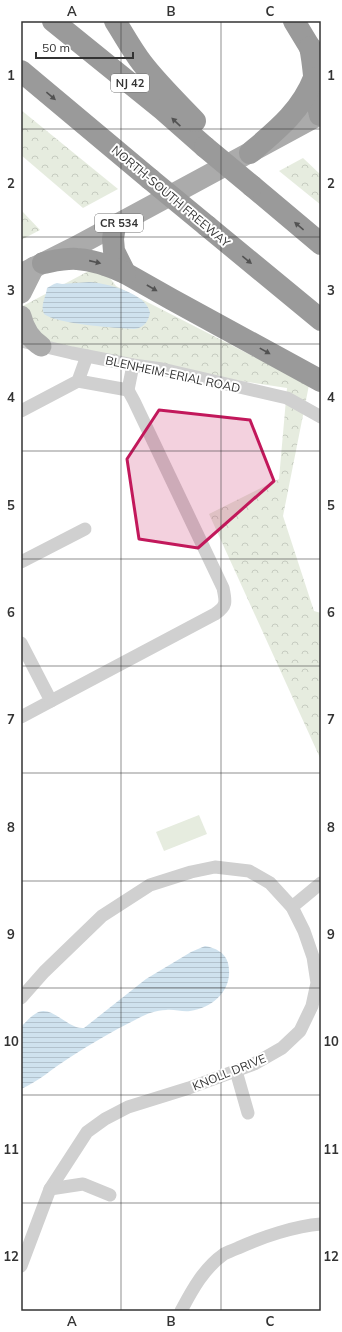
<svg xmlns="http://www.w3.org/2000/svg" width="342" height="1332" viewBox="0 0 342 1332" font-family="Mulish,sans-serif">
<defs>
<pattern id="forest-crowns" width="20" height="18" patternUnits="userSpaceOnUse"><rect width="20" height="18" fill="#e6ecdf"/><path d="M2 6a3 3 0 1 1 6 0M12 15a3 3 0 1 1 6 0" fill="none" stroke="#c6cbc0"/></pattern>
<pattern id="water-rules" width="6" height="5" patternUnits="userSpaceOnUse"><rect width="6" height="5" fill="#cfe2ee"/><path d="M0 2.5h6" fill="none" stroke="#b2c2cd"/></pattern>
</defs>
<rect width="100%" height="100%" fill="#fff"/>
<polygon fill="#e6ecdf" points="199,815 207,834 164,851 156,832"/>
<g fill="url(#forest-crowns)">
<polygon points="21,110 118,189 83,208 21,155"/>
<polygon points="303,158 321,175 321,205 279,171"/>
<polygon points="21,210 40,230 21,240"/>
<polygon points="100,265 116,286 309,385 283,516 314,611 321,613 321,760 209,514 279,479 287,388 162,369 21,340 21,307"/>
</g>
<g fill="url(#water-rules)">
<path d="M89,282c17,1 58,11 61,31 -2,9 -6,15 -16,16 -18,-1 -77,-5 -90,-15 -4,-10 2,-16 3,-26l7,-4 3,-1 5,1z"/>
<path d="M205,946c10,2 20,6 23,17 6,25 -13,44 -38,48 -8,1 -16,-2 -24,-1 -11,0 -22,5 -31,10 -22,11 -45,24 -66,38 -16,10 -31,24 -48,31v-62c4,-4 9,-10 14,-13 15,-12 33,16 49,14l62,-49 45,-27z"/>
</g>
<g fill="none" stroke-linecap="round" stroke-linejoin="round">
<g stroke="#d0d0d0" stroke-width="13">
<polyline points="21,341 72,353 133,365 162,369 287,398 321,417"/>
<polyline points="128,390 133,365"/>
<polyline points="21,411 78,381 87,356"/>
<polyline points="21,562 85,529"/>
<polyline points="21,643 51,701 21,717"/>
<path d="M51,701l164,-87c12,-8 11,-12 8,-26l-89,-187 -6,-11 -50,-9"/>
<polyline points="292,907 321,883"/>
<polyline points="21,998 44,972 102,916 150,885 191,872 215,867 249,871 270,883 292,907 304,931 313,957 317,983 312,1006 300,1031 282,1048 254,1064 189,1088 128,1107 105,1119 87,1132 50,1189 21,1266"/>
<polyline points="236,1071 248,1113"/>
<polyline points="50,1189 83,1184 110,1195"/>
<path d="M181,1311c11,-21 23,-43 43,-57 4,-2 9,-4 14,-6 24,-11 57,-22 83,-24"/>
</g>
<g stroke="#ababab" stroke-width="21">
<polyline points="21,274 75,247 321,114"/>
<polyline points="21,293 34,267"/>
<path d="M21,316c3,12 9,23 20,30"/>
</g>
<g stroke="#9a9a9a" stroke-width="22">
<polyline points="53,21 163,110 205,147"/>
<path d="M115,21c9,14 17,29 27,42 16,21 35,39 53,58"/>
<polyline points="294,21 317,59"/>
<path d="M310,47c5,23 4,46 10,68"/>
<polyline points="21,71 150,179"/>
<path d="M250,153c27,-23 51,-42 64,-75"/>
<polyline points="252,186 321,244"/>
<polyline points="115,225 113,239 114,251 125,273 171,299 321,381"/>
<polyline points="207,226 321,320"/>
<path d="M43,263c11,-2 23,-5 34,-4 17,1 33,7 48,14"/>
</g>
<g stroke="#9a9a9a" stroke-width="22">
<polyline points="205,147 252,186"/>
<polyline points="150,179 207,226"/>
</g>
</g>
<defs><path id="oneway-solid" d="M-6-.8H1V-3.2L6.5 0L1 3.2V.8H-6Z"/></defs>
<g fill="#525252">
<use href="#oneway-solid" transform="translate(51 96) rotate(40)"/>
<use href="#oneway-solid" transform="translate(176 122) rotate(-137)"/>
<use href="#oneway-solid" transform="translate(299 226) rotate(-140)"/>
<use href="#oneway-solid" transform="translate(247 260) rotate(39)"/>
<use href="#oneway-solid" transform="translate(95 262) rotate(13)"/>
<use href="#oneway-solid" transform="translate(152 288) rotate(30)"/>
<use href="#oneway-solid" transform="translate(265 351) rotate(29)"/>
</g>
<path fill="#c2185b" fill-opacity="0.2" stroke="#c2185b" stroke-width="3" stroke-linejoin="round" d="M159,410l91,10 24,61 -76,67 -59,-9 -12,-80z"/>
<path fill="none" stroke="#333" stroke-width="1" stroke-opacity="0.55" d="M121,21v1290M221,21v1290M21,129h300M21,237h300M21,344h300M21,451h300M21,559h300M21,666h300M21,773h300M21,881h300M21,988h300M21,1095h300M21,1203h300"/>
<g text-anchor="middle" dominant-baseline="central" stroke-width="4" stroke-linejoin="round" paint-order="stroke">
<g fill="#fff" stroke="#707070" stroke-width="1">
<rect x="111" y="74" width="38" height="18" rx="3"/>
<rect x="95" y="214" width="48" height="18" rx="3"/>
</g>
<g font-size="11" font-weight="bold" fill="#333">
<text x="130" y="83">NJ 42</text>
<text x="119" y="223">CR 534</text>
</g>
<g font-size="12" fill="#333" stroke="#fff">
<text transform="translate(171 196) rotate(40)">NORTH-SOUTH FREEWAY</text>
<text transform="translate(173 374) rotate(12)">BLENHEIM-ERIAL ROAD</text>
<text transform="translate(229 1072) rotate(-22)">KNOLL DRIVE</text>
</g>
</g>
<rect width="342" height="1332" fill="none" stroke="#ffffff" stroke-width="44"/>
<path d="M36 52v6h97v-6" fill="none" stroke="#333333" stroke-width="2"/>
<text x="42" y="52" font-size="12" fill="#333333" stroke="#ffffff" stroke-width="3" paint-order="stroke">50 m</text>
<rect x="22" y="22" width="298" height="1288" fill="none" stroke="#333" stroke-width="1.5"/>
<g font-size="13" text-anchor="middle" font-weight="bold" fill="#333">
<text x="72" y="16">A</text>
<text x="171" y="16">B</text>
<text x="270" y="16">C</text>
<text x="11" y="80">1</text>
<text x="331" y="80">1</text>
<text x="11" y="188">2</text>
<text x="331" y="188">2</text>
<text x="11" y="295">3</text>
<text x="331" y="295">3</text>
<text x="11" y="402">4</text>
<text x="331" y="402">4</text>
<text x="11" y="510">5</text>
<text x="331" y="510">5</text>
<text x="11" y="617">6</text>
<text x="331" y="617">6</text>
<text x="11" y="724">7</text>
<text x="331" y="724">7</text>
<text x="11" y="832">8</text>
<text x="331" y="832">8</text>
<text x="11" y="939">9</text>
<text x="331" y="939">9</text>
<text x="11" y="1046">10</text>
<text x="331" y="1046">10</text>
<text x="11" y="1154">11</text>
<text x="331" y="1154">11</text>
<text x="11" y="1261">12</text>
<text x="331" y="1261">12</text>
<text x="72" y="1326">A</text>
<text x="171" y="1326">B</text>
<text x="270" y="1326">C</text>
</g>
</svg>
